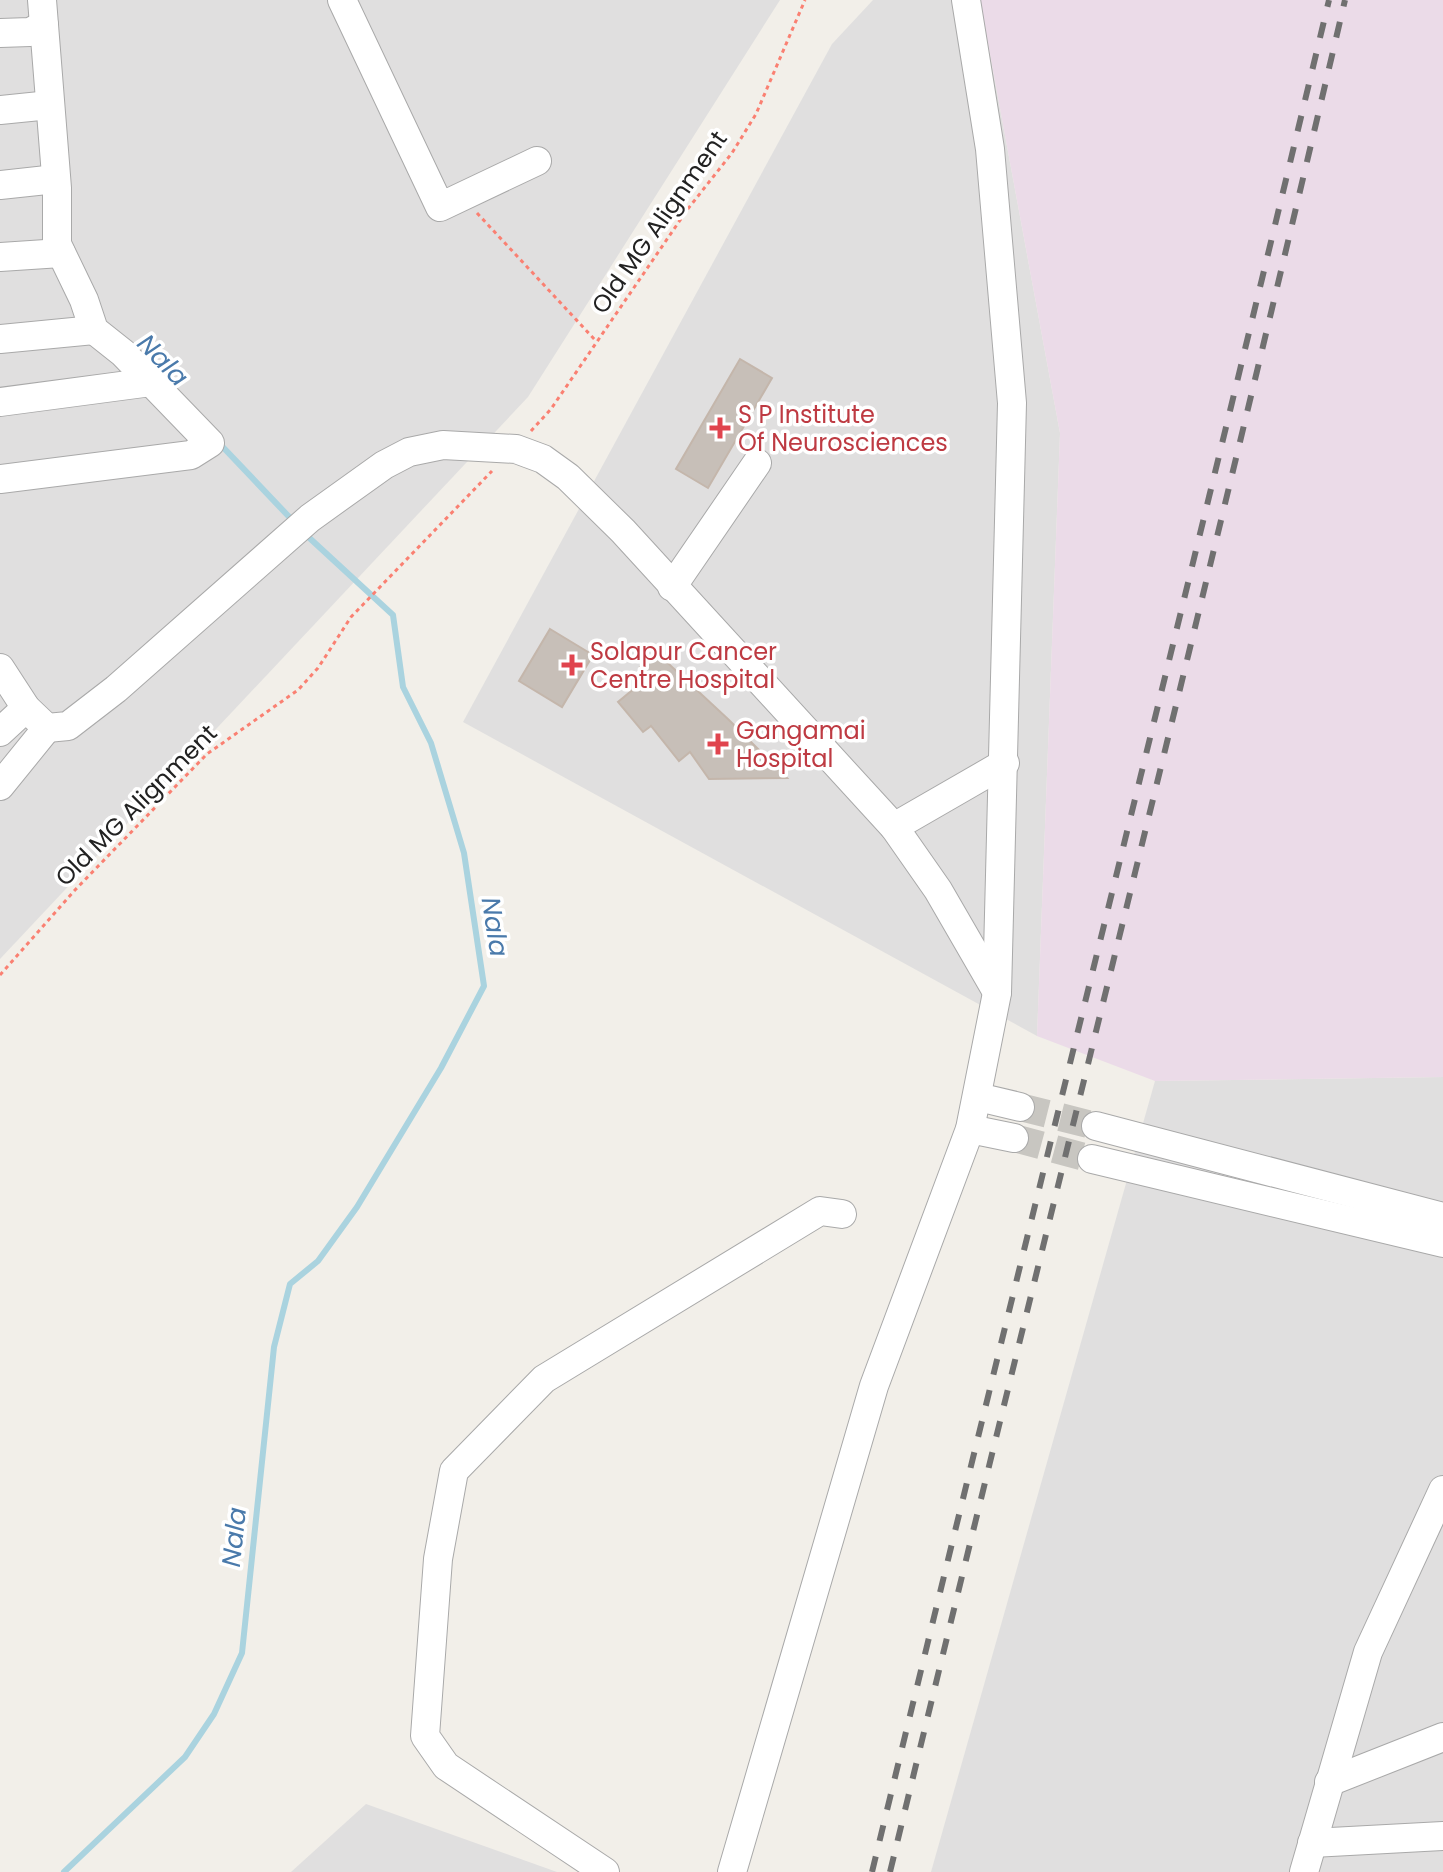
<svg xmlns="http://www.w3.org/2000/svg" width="1443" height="1872" viewBox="0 0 1443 1872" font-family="Poppins,sans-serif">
<rect width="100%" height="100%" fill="#f2efe9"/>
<g fill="#e0dfdf">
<polygon points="0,0 780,0 528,397 0,959"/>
<polygon points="873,0 980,0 1060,433 1037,1036 463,722 832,44"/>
<polygon points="1443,1077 1443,1872 931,1872 1155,1081"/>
<polygon points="366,1804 557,1872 291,1872"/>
</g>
<polygon fill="#ebdbe8" points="980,0 1443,0 1443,1077 1155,1081 1037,1036 1060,433"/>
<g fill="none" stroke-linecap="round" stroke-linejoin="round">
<g stroke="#aad3df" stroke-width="6">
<polyline points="219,443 294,522"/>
<polyline points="64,1872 185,1757 214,1714 242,1653 274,1347 290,1284 318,1261 357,1207 441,1068 484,986 464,853 431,743 403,687 393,615 304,533"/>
</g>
</g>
<g fill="#c7bfb8" stroke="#c4b6ab" stroke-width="2">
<polygon points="740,359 772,378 708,488 676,469"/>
<polygon points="550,629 593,655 562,707 519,681"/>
<polygon points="657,653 729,720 787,778 709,779 690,752 679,761 651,726 643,732 618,702 647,678 640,667"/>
</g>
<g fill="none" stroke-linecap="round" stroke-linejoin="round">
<g stroke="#c8c6c1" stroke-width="28" stroke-dasharray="28 14" stroke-linecap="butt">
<polyline points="1020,1107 1096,1126"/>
<polyline points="1014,1138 1092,1159"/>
</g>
<g stroke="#a9a9a9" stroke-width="30">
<g id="minor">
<polyline points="342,0 440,207 537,161"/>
<polyline points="0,33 30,32 44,25"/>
<polyline points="0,110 50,105"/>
<polyline points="0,185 56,179"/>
<polyline points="0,257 61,253"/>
<polyline points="0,339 94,330"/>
<polyline points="0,402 151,382"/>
<polyline points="0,479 191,455 210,443 123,353 94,330 84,300 57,244 57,188 42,0"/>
<polyline points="672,587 757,463"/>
<polyline points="0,668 26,708 47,728 68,726 116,689 310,518 384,465 409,452 443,445 516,449 543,459 568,477 623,531 894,827 1005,763"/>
<polyline points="0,732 26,708"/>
<polyline points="0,786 47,728"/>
<polyline points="894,827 938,890 997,992"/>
<polyline points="978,1097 1020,1107"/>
<polyline points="1096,1126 1443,1217"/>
<polyline points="970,1129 1014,1138"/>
<polyline points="1092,1159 1443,1243"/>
<polyline points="1329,1782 1443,1737"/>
<polyline points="1312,1843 1443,1836"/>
<polyline points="605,1872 446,1766 425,1736 438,1559 454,1471 544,1379 820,1211 842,1214"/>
<polyline points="732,1872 874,1386 970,1129 997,993 1012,403 990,149 966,0"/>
<polyline points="1304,1872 1368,1652 1443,1490"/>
</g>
</g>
<g stroke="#fa8072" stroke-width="3" stroke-dasharray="4 4" stroke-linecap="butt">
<polyline points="477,213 596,341"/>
<polyline points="531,431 551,409 687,210 732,153 756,114 805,0"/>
<polyline points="0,975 75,890 207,754 298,690 318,668 351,617 492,471"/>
</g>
<use href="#minor" stroke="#fff" stroke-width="28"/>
<g stroke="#707070" stroke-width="6" stroke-dasharray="16 16" stroke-linecap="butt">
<path d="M872,1872c151,-624 308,-1247 457,-1872"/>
<path d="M890,1872c151,-624 309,-1247 455,-1872"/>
</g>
</g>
<g fill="#e0444e" stroke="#fff" stroke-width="3">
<path d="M716 416h8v8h8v8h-8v8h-8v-8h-8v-8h8z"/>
<path d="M568 653h8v8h8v8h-8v8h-8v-8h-8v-8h8z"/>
<path d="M714 732h8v8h8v8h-8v8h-8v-8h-8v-8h8z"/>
</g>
<g text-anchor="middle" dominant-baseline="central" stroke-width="7" stroke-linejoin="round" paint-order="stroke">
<g font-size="24" fill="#222" stroke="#fff">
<text transform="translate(659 222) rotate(-55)">Old MG Alignment</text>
<text transform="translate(136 805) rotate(-45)">Old MG Alignment</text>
</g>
<g font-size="24" fill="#be3a42" stroke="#fff" text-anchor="start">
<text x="738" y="414">S P Institute<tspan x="738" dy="28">Of Neurosciences</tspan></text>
<text x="590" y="651">Solapur Cancer<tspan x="590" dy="28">Centre Hospital</tspan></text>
<text x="736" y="730">Gangamai<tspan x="736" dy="28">Hospital</tspan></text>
</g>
<g font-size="26" font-style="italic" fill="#4a7aab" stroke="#fff">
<text transform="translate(163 360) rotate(46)">Nala</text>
<text transform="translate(495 927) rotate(81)">Nala</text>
<text transform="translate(234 1537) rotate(-84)">Nala</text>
</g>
</g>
</svg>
